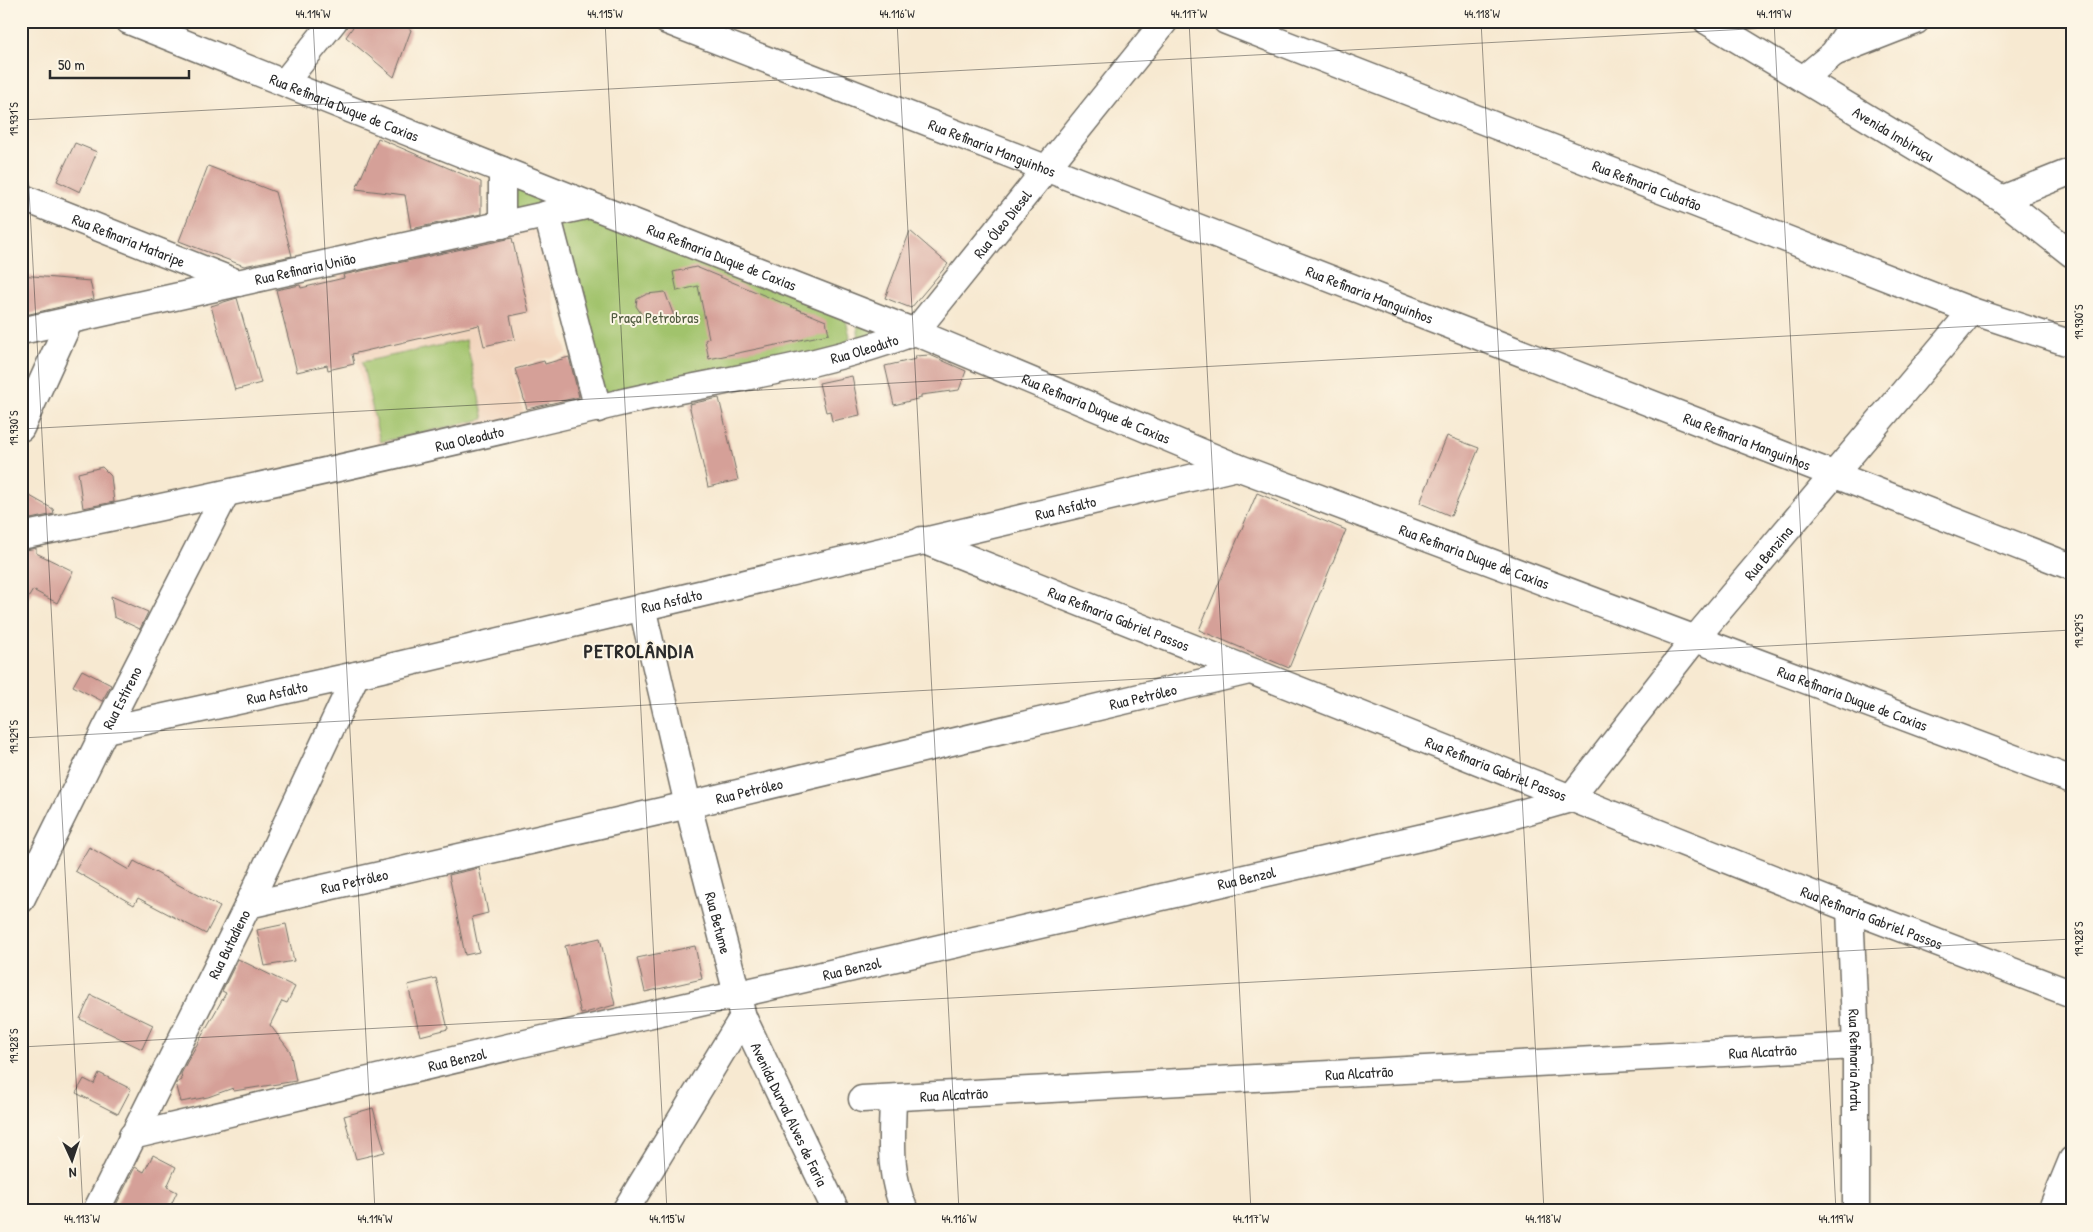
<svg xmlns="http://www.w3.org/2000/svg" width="2093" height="1232" viewBox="0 0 2093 1232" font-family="'Patrick Hand',sans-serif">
  <rect width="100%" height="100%" fill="#fcf5e5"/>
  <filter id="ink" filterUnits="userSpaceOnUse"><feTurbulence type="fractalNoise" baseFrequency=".02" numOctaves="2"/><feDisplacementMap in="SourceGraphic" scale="10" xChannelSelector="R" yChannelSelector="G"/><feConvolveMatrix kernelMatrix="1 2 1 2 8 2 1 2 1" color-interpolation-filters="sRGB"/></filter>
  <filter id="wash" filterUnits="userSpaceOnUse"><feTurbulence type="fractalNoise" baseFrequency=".0096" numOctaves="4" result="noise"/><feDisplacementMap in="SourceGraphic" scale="20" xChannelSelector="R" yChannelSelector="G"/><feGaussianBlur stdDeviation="1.12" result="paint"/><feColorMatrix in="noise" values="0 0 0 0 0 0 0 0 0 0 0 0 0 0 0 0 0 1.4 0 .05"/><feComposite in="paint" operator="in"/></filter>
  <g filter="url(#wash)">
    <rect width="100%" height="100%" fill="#f7e9d1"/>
    <!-- built -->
    <path fill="#f2d5be" d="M536,230L567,353L513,367L524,415L378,449L336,270Z"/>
    <!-- green -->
    <g fill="#a1c36c" stroke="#66774c">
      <path d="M513,181L554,204L512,213Z"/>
      <path d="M595,214L845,316L850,336L844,351L600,404L558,224Z"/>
      <path d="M857,318L895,329L859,342Z"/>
      <path d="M466,340L484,419L380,442L362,362Z"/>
    </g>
    <g id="blocks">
      <!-- building -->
      <g fill="#d5a098">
        <path d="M357,21H400L411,30L394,77L346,37Z"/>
        <path d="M378,138L481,182V214L411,229L405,195L356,189Z"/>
        <path d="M75,143L97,152L80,192L57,181Z"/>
        <path d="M208,166L275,192L292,256L244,266L179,241Z"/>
        <path d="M910,231L948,264L911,308L885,298Z"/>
        <path d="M512,238L529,312L510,316L515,339L484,346L479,325L352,354L354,364L328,370L327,365L297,372L276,290L300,285L301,288L344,278L343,275Z"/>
        <path d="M696,267L826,321L829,334L709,359L705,340L709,338L698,286L677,291L673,272Z"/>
        <path d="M21,275L90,281L94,299L21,316Z"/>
        <path d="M665,292L675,319L653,323L646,321L636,306L637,299L647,294Z"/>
        <path d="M237,298L261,383L235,390L211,306Z"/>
        <path d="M930,355L966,371L959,390L921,395V398L894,405L885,366L916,359L915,356Z"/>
        <path d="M569,357L579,397L527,409L515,369L544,361L545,364Z"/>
        <path d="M852,376L860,415L832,421L830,411L826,412L819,383Z"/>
        <path d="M719,398L738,480L708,487L689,404Z"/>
        <path d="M1447,436L1479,448L1451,516L1420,503Z"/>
        <path d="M102,467L111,476L114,502L83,508L78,473Z"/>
        <path d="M21,491L53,509L54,514L21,521Z"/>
        <path d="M1257,493L1346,530L1289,668L1199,630Z"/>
        <path d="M36,548V553L73,571L57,603L33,590L21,610V551Z"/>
        <path d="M111,596L148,612L140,629L114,617Z"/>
        <path d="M82,670L111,685L102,701L73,686Z"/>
        <path d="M89,847L129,870L134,861L220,907L206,934L138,898L134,905L75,871Z"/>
        <path d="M479,868L488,913L472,917L479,952L465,955L449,875Z"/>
        <path d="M286,924L294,961L265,966L257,930Z"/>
        <path d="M600,938L615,1005L581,1014L565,946Z"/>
        <path d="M695,946L702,979L645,992L637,958Z"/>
        <path d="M238,959L295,987L287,1003L282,1001L270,1025L290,1051L296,1081L234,1091L233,1088L208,1097L181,1102L176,1083L182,1080L181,1074L187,1062L226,993L222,991Z"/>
        <path d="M436,978L448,1029L420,1036L408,985Z"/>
        <path d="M91,995L153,1025L142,1049L80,1019Z"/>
        <path d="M99,1073L131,1089L118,1114L76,1093L84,1079L94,1084Z"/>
        <path d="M373,1108L385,1152L356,1159L344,1116Z"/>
        <path d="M153,1155L176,1167L167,1187L177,1192L168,1211H113L135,1167L144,1172Z"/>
      </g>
    </g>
  </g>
  <g filter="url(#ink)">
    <use href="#blocks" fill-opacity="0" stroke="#726e65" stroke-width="1"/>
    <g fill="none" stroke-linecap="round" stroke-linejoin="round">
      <defs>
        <g id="minor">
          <path id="s1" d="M129,21L590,205L915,332L1237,467L2072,780"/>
          <path id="s2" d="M667,21L2072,567"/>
          <path id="s3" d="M1226,21L1972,311L2072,344"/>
          <path id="s4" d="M1707,21L2002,199L2072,254"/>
          <path d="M1834,53L1855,21"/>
          <path d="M1803,79L1834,53L1916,21"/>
          <path d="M285,82L334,21"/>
          <path d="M502,170V225"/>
          <path id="s5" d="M21,197L238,283"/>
          <path d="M2002,199L2072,171"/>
          <path d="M547,214L598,409"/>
          <path id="s6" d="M21,331L590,205"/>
          <path id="s7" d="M915,332L1165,21"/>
          <path d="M21,428L70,320"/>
          <path id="s8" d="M21,536C222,496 421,450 619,403C718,380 820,368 915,332"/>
          <path id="s9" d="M922,540L1850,909L2072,994"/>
          <path id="s10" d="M642,607L688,805L743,1017L836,1211"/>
          <path id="s11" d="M105,730L356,675L1237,467"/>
          <path id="s12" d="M1570,799L1695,639L1972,311"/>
          <path id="s13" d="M21,900L105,730L225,495"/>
          <path id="s14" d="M248,905L688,805L1249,671"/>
          <path id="s15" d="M1850,909L1856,1046V1211"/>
          <path id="s16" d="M862,1099L1856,1046"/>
          <path d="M893,1099C892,1140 888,1172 905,1211"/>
          <path id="s17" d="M132,1136L517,1045L1493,821L1570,799"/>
          <path id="s18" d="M96,1211L248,905L356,675"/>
          <path d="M625,1211L743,1017"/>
          <path d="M2051,1211L2072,1160"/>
        </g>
      </defs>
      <!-- minor casing -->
      <use href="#minor" stroke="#726e65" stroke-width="29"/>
      <!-- minor -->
      <use href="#minor" stroke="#fff" stroke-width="26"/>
    </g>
  </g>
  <!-- ticks -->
  <path fill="none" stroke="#2b2b2b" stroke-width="1" stroke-opacity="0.45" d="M313,21L375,1211M605,21L667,1211M897,21L959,1211M1189,21L1251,1211M1481,21L1544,1211M1774,21L1836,1211M2066,21L2072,137M21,38L83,1211M21,120L1900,21M21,429L2072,321M21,738L2072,630M21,1047L2072,939"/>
  <g text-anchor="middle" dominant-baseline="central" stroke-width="4" stroke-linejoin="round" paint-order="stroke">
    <!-- street labels -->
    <g font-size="15" fill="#2b2b2b" stroke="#fcf5e5">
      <text stroke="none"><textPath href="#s1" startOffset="232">Rua Refinaria Duque de Caxias</textPath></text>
      <text stroke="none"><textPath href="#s4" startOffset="218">Avenida Imbiruçu</textPath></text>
      <text stroke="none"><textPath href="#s2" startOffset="349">Rua Refinaria Manguinhos</textPath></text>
      <text stroke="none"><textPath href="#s3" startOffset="452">Rua Refinaria Cubatão</textPath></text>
      <text stroke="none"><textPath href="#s7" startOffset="139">Rua Óleo Diesel</textPath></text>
      <text stroke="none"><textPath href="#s5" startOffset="116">Rua Refinaria Mataripe</textPath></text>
      <text stroke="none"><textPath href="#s1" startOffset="638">Rua Refinaria Duque de Caxias</textPath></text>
      <text stroke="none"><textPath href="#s6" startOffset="291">Rua Refinaria União</textPath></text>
      <text stroke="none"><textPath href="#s2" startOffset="754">Rua Refinaria Manguinhos</textPath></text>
      <text stroke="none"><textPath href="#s8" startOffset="864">Rua Oleoduto</textPath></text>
      <text stroke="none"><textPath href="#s1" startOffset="1042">Rua Refinaria Duque de Caxias</textPath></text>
      <text stroke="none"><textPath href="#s8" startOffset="459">Rua Oleoduto</textPath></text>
      <text stroke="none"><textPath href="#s2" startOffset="1159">Rua Refinaria Manguinhos</textPath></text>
      <text stroke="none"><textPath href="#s11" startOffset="986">Rua Asfalto</textPath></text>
      <text stroke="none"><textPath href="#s12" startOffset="316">Rua Benzina</textPath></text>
      <text stroke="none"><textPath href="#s1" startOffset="1448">Rua Refinaria Duque de Caxias</textPath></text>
      <text stroke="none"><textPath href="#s11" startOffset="581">Rua Asfalto</textPath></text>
      <text stroke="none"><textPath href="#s9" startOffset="212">Rua Refinaria Gabriel Passos</textPath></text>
      <text stroke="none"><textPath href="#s11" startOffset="176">Rua Asfalto</textPath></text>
      <text stroke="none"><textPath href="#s14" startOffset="919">Rua Petróleo</textPath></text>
      <text stroke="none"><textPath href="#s13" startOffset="226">Rua Estireno</textPath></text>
      <text stroke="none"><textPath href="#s1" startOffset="1852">Rua Refinaria Duque de Caxias</textPath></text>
      <text stroke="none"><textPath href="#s9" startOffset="618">Rua Refinaria Gabriel Passos</textPath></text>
      <text stroke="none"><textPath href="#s14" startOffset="514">Rua Petróleo</textPath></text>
      <text stroke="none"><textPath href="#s17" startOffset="1144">Rua Benzol</textPath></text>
      <text stroke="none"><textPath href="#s14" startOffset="109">Rua Petróleo</textPath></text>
      <text stroke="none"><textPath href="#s9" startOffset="1022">Rua Refinaria Gabriel Passos</textPath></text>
      <text stroke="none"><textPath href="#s10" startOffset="325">Rua Betume</textPath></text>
      <text stroke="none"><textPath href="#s18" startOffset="298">Rua Butadieno</textPath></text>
      <text stroke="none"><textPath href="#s17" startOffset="739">Rua Benzol</textPath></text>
      <text stroke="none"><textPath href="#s16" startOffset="902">Rua Alcatrão</textPath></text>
      <text stroke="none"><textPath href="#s17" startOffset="334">Rua Benzol</textPath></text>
      <text stroke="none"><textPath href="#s15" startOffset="151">Rua Refinaria Aratu</textPath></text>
      <text stroke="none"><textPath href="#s16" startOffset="498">Rua Alcatrão</textPath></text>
      <text stroke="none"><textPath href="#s16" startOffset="92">Rua Alcatrão</textPath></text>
      <text stroke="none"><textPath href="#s10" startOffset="530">Avenida Durval Alves de Faria</textPath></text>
    </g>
    <!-- park labels -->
    <g font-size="15" fill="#4e593e" stroke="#fcf5e5">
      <text x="655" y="317">Praça Petrobras</text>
    </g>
    <!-- district labels -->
    <g font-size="20" font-weight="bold" letter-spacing="1" fill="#2b2b2b" stroke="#fcf5e5">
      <text x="639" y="650">PETROLÂNDIA</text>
    </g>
  </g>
  <!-- margin -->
  <rect width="2093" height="1232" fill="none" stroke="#fcf5e5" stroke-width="55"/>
  <!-- north arrow -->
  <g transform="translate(72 1160) rotate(177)" stroke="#fcf5e5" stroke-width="4" paint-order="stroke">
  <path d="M0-4L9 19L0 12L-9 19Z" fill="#2b2b2b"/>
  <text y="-8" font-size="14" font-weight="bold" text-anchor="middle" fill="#2b2b2b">N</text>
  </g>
  <!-- scale -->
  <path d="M50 70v8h139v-8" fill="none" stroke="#2b2b2b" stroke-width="2.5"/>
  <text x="58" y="70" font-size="15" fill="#2b2b2b" stroke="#fcf5e5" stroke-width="4" paint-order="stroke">50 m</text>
  <rect x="28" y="28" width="2038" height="1176" fill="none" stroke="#2b2b2b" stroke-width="2"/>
  <g font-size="12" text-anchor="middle" fill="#2b2b2b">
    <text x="313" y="18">44.114°W</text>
    <text x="605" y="18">44.115°W</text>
    <text x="897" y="18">44.116°W</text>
    <text x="1189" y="18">44.117°W</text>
    <text x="1482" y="18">44.118°W</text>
    <text x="1774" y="18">44.119°W</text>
    <text transform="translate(14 119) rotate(-90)" y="4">19.931°S</text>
    <text transform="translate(2079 322) rotate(-90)" y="4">19.930°S</text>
    <text transform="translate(14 428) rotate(-90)" y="4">19.930°S</text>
    <text transform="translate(2079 631) rotate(-90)" y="4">19.929°S</text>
    <text transform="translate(14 737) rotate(-90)" y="4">19.929°S</text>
    <text transform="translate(2079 939) rotate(-90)" y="4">19.928°S</text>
    <text transform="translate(14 1046) rotate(-90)" y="4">19.928°S</text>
    <text x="82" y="1223">44.113°W</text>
    <text x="375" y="1223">44.114°W</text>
    <text x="667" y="1223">44.115°W</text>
    <text x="959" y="1223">44.116°W</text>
    <text x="1251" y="1223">44.117°W</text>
    <text x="1543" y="1223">44.118°W</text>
    <text x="1836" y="1223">44.119°W</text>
  </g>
</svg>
